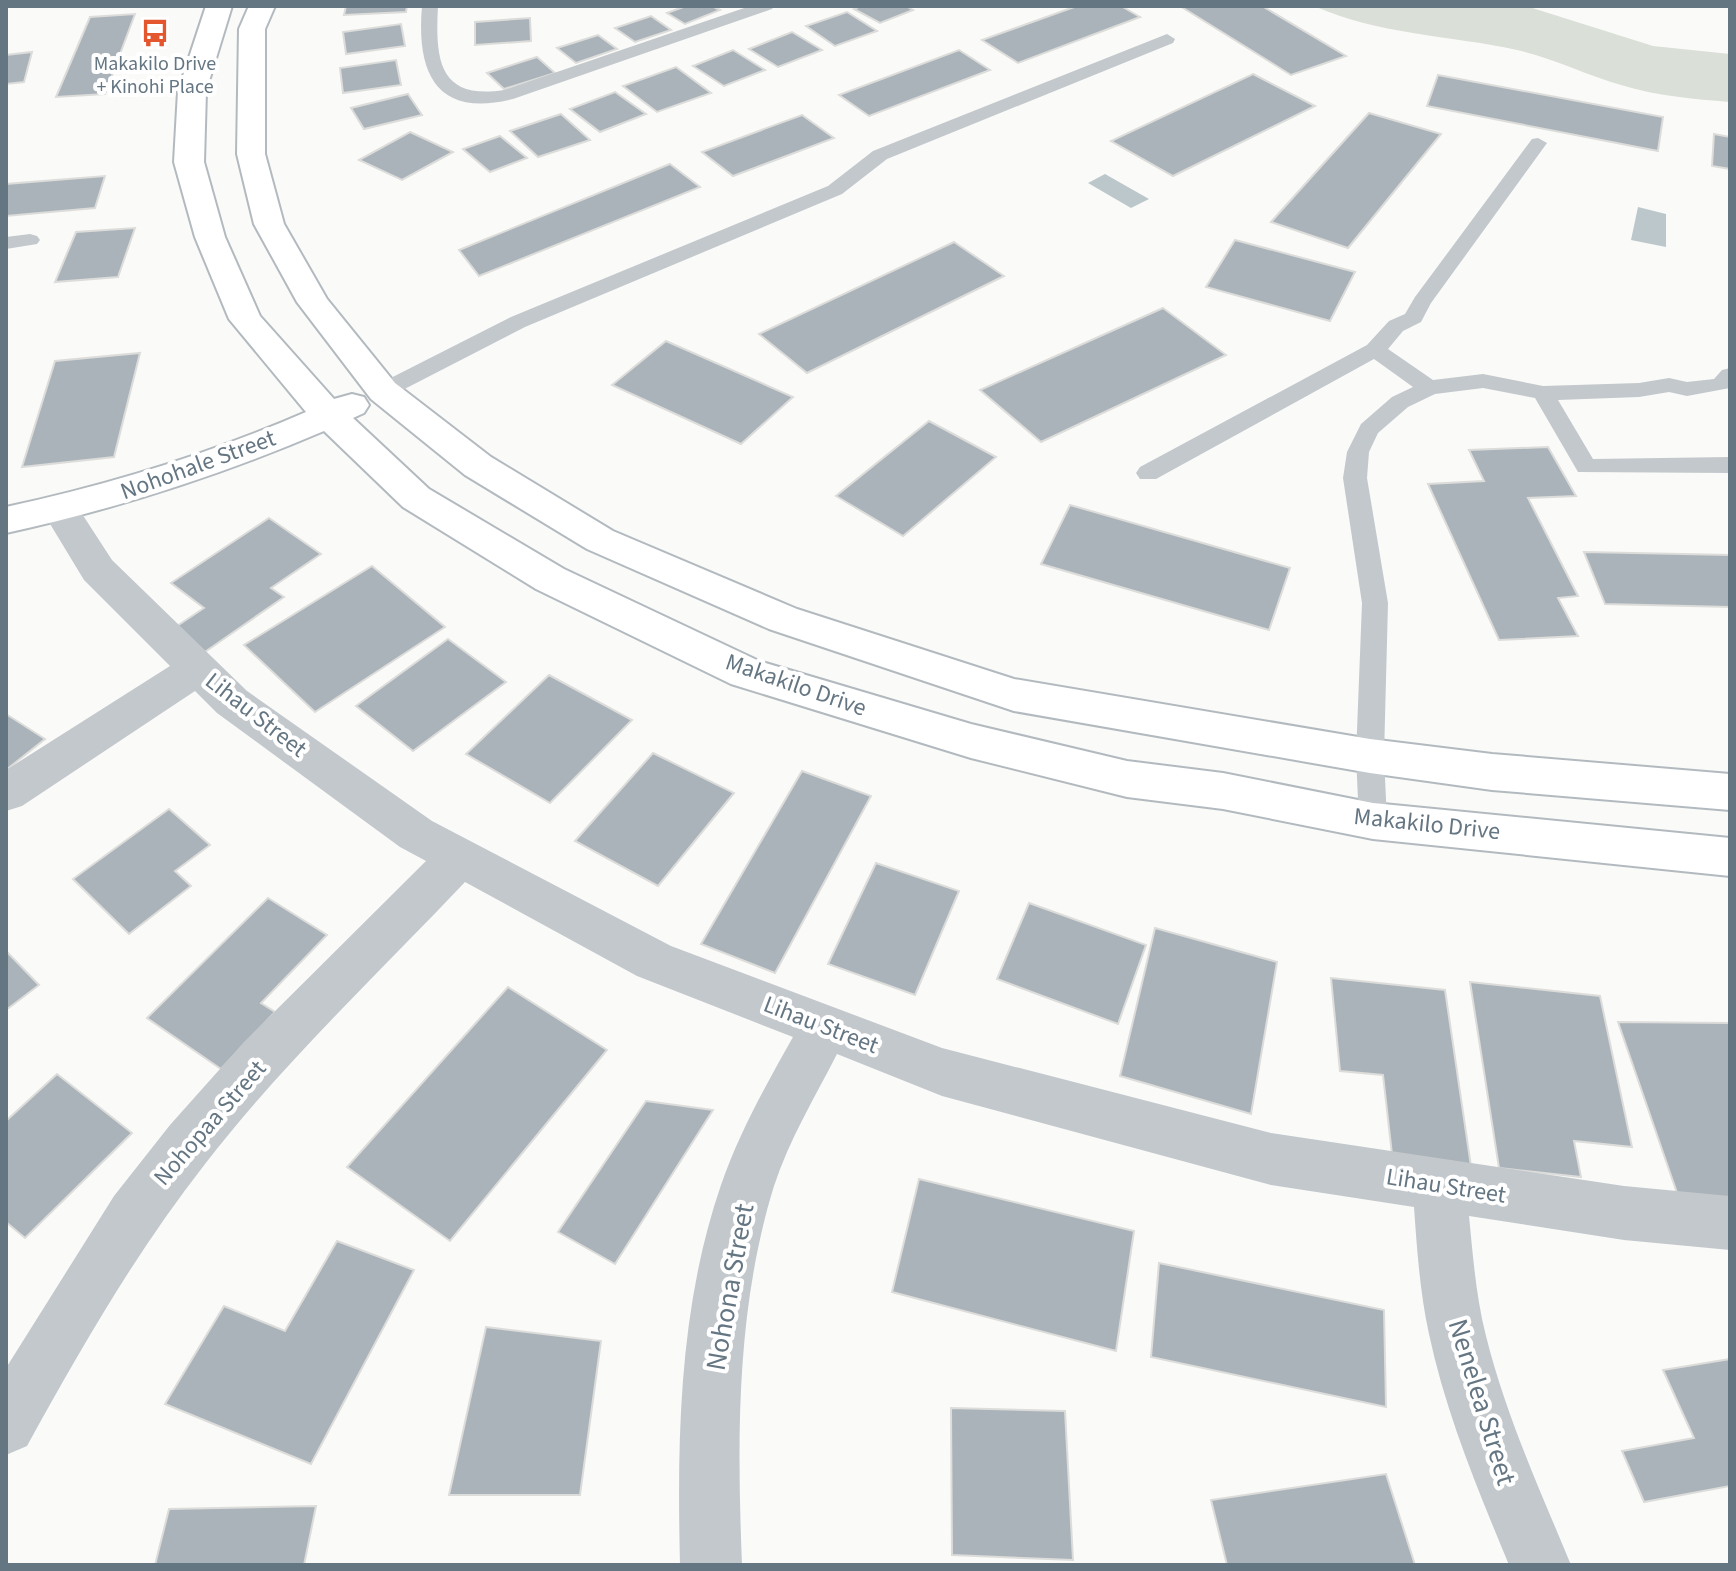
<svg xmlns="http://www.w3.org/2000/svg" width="1736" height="1571" viewBox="0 0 1736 1571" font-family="'Source Sans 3',sans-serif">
  <rect width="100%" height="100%" fill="#fafaf8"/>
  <!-- green -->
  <path fill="#dadfd7" d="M1314,6H1526L1653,46L1730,54V102C1694,99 1657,96 1621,85C1586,75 1553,58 1517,50C1449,35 1379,35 1314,6Z"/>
  <!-- water -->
  <g fill="#bbc7cb">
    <path d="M1105,174L1149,199L1131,208L1088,183Z"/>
    <path d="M1638,207L1666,214V247L1631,240Z"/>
  </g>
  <!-- building -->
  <g fill="#aab3b9" stroke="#dcdcda" stroke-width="2">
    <path d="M346,6H407L406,12L344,15Z"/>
    <path d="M686,6H712L720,10L685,24L667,13Z"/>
    <path d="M861,6H906L913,10L880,23L854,9Z"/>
    <path d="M1077,6H1121L1140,17L1018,63L982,40Z"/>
    <path d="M1180,6H1262L1346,56L1291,75Z"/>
    <path d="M847,12L877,31L835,46L806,26Z"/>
    <path d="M135,14L105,94L56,97L90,17Z"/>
    <path d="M651,16L671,30L635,42L615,28Z"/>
    <path d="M530,18L531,41L475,45V22Z"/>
    <path d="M401,24L405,46L346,54L343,32Z"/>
    <path d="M792,32L822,50L778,67L749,49Z"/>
    <path d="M598,35L617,49L576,63L557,48Z"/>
    <path d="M733,50L765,70L724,86L693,66Z"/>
    <path d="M959,50L990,70L869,116L839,95Z"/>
    <path d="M32,52L24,82L6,84V55Z"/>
    <path d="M537,57L555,73L504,89L487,73Z"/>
    <path d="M396,60L401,85L343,93L340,68Z"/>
    <path d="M676,67L711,93L657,112L623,86Z"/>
    <path d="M1253,74L1315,106L1173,176L1111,141Z"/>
    <path d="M1438,75L1663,117L1658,151L1427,106Z"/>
    <path d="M615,92L646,114L600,132L570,109Z"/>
    <path d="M408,94L422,115L364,129L351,108Z"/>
    <path d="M1369,113L1441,134L1348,248L1271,222Z"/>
    <path d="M561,114L590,140L538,157L510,131Z"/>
    <path d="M802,115L834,138L733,176L702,152Z"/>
    <path d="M410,132L453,152L402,180L359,160Z"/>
    <path d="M1714,134L1730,137V169L1712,166Z"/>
    <path d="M500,136L527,158L490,172L463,149Z"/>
    <path d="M670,164L700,187L479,276L459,250Z"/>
    <path d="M105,176L95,208L6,216V184Z"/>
    <path d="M135,228L118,277L55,282L76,232Z"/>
    <path d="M1235,240L1355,272L1330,321L1206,287Z"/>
    <path d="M954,242L1004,276L807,373L759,334Z"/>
    <path d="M1163,308L1226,355L1041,442L980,390Z"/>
    <path d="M666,341L793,397L741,444L612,385Z"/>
    <path d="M140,353L114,457L22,467L55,361Z"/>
    <path d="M929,421L996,457L903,536L836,496Z"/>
    <path d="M1548,447L1576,496L1528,498L1578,596L1558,598L1578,636L1499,640L1428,484L1484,481L1469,450Z"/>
    <path d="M1070,505L1290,568L1269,630L1041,564Z"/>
    <path d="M269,518L321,554L271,588L284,597L199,656L168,632L204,608L171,583Z"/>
    <path d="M1584,552L1730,555V607L1605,604Z"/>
    <path d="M372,566L445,627L315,712L244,645Z"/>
    <path d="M448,639L506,682L413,751L356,706Z"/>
    <path d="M549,675L632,720L550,803L466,754Z"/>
    <path d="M6,714L45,739L6,770Z"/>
    <path d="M653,753L734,793L658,886L575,841Z"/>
    <path d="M802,771L871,796L775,973L701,944Z"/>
    <path d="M169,809L210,845L175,871L191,886L129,934L73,879Z"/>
    <path d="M876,863L959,891L915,995L828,964Z"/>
    <path d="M268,898L327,935L261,1003L275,1012L221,1069L147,1018Z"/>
    <path d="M1029,903L1146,945L1118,1024L997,979Z"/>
    <path d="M1155,928L1277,962L1251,1114L1120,1076Z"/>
    <path d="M6,951L39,985L6,1010Z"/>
    <path d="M1331,978L1445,990L1472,1173L1393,1163L1383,1075L1340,1071Z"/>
    <path d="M1470,982L1600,996L1632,1147L1574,1141L1581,1177L1499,1168Z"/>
    <path d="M508,987L607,1050L450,1241L347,1167Z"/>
    <path d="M1618,1022L1730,1023V1213H1684Z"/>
    <path d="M57,1074L132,1133L25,1238L6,1222V1121Z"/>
    <path d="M646,1101L713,1110L615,1264L558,1232Z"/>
    <path d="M919,1179L1134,1231L1116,1351L892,1292Z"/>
    <path d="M337,1241L414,1270L311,1464L165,1404L224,1306L285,1331Z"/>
    <path d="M1159,1263L1384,1310L1386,1407L1151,1357Z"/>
    <path d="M486,1327L601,1341L580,1495H449Z"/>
    <path d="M1730,1359V1486L1644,1502L1622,1451L1694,1438L1663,1370Z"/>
    <path d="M951,1408L1065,1411L1073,1560L952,1555Z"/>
    <path d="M1386,1474L1415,1565H1227L1211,1500Z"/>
    <path d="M316,1506L304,1565H155L169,1509Z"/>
  </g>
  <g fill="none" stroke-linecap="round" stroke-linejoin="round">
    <defs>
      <g id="secondary">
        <path d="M206,6H232L206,91L204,162L225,237L260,316L334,399L352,394L364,397L369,405L364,413L353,418L429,489L564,569L759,661L971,724L1127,761L1223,773L1373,803L1730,838V876L1373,839L1223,809L1127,797L971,758L731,684L536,589L403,507L324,431C221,475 116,509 6,533V507C109,485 209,454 306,412L229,319L195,237L174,162L178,91Z"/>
        <path d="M249,6H275L265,29V154L284,224L327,299L395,383L491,457L613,531L797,609L1014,679L1370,739L1492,754L1730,774V810L1492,790L1370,773L1014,711L769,629L587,549L465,475L371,399L297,302L254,224L237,154L239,29Z"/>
      </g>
    </defs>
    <!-- secondary casing -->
    <use href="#secondary" stroke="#b3babf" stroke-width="4"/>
    <!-- lane -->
    <g fill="#c3c8cc" fill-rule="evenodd">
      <path d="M422,6H438C435,60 439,100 504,90L750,6H774L772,9L513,99C437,118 416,74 422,6Z"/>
      <path d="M1167,34L1175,39L1173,43L887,159L842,194L525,327L391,396H375L372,391L375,386L511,317L828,186L873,151Z"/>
      <path d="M1538,138L1547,143L1431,303L1421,322L1403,331L1388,349L1433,380L1483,374L1543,386L1639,383L1669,378L1687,382L1714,379L1722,370L1730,368V388L1687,396L1669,392L1639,397L1558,400L1593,459L1730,457V473L1578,472L1535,398L1483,388L1435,394L1408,407L1378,433L1369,452L1367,478L1388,603L1384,756L1387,821L1383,829L1373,833L1363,829L1359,821L1356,756L1362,603L1343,478L1347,452L1361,424L1392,397L1413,387L1374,359L1156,479H1140L1136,473L1140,467L1367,345L1389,321L1405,314L1415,297L1532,139Z"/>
      <path d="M30,234L37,236L40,240L37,244L6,249V237Z"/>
    </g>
    <!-- street -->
    <path fill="#c3c8cc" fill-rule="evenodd" d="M60,496L73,500L112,560L247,691L432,821L671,946L942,1048L1271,1133L1624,1186L1730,1196V1250L1624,1240L1469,1216C1473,1256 1476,1297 1486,1336C1506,1416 1540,1490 1571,1565H1509C1478,1490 1446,1414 1429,1334C1420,1293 1417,1250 1414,1207L1271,1185L942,1096L837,1054C815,1097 789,1140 774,1186C736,1309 737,1438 742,1565H680C677,1437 679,1307 721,1185C739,1133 766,1085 793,1037L637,976L465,882C377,975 283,1063 205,1164C136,1252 81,1348 27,1446L6,1455V1368L114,1196L170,1125L244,1042L426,861L400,847L217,713L195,691L22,806L6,811V770L170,666L84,580L41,509L47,500Z"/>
    <!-- secondary -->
    <use href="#secondary" fill="#fff" fill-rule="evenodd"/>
  </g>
  <!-- icons -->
  <defs>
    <symbol id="bus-bare" viewBox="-9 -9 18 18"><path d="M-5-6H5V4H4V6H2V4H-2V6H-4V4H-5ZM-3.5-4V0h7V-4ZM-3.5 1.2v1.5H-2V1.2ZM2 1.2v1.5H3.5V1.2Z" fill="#e4572e" stroke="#fff" stroke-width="2.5" paint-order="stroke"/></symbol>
  </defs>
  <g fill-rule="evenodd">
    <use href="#bus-bare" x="135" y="13" width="40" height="40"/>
  </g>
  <g text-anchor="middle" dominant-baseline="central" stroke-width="8" stroke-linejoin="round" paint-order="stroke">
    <!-- far-poi labels -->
    <g font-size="20" fill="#657683" stroke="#fff">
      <text x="155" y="64">Makakilo Drive<tspan x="155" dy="23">+ Kinohi Place</tspan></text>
    </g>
    <!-- street labels -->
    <g font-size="24" fill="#657683" stroke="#fff">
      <text transform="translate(198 465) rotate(-20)">Nohohale Street</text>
      <text transform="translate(796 685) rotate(19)">Makakilo Drive</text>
      <text transform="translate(256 715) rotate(38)">Lihau Street</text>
      <text transform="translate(1427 824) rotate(6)">Makakilo Drive</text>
      <text transform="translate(821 1025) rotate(21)">Lihau Street</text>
      <text transform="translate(210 1123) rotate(-49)">Nohopaa Street</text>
      <text transform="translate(1446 1186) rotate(9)">Lihau Street</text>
    </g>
    <!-- near-street labels -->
    <g font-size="28" fill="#657683" stroke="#fff">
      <text transform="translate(730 1287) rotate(-80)">Nohona Street</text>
      <text transform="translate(1482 1402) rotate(73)">Nenelea Street</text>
    </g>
  </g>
  <!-- border -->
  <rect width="1736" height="1571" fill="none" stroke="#657683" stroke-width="16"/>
</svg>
